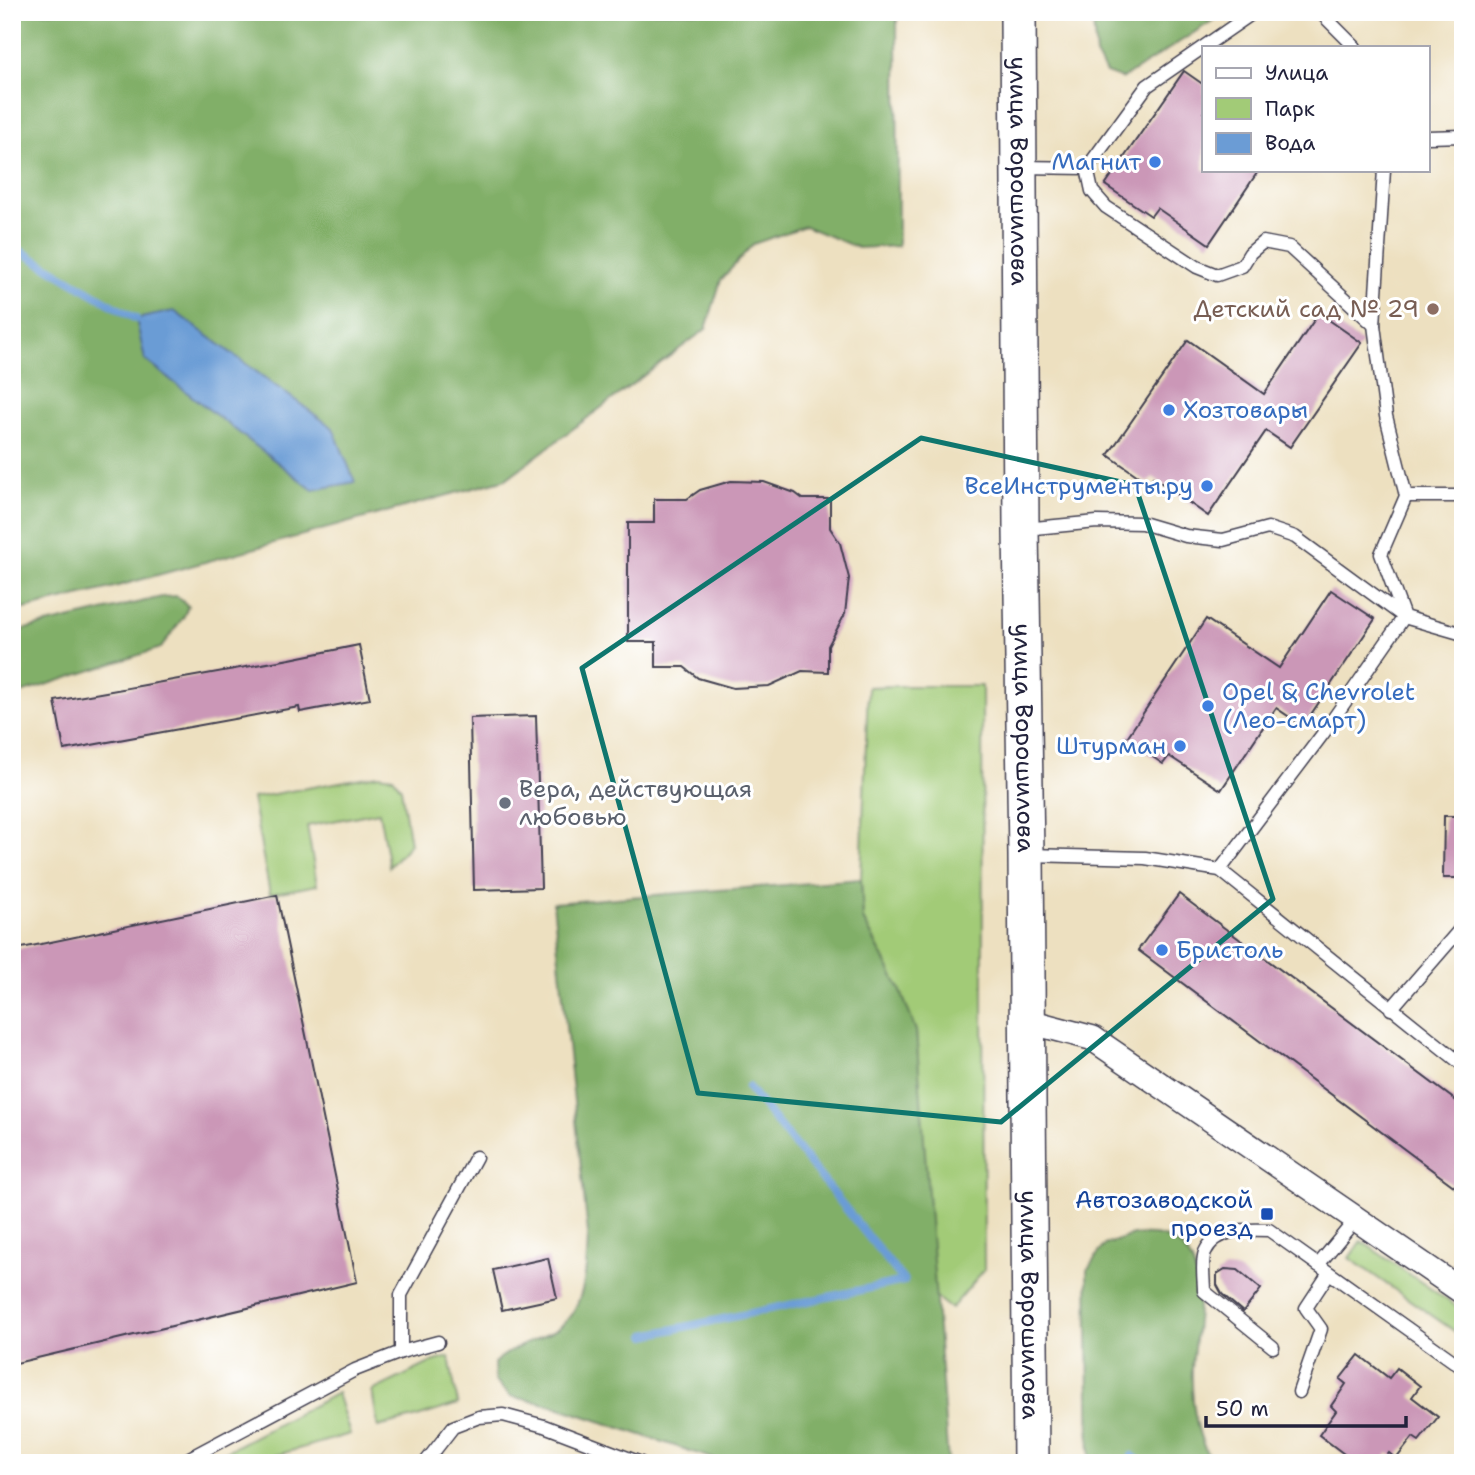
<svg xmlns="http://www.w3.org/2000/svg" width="1475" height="1475" viewBox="0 0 1475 1475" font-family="'Shantell Sans',sans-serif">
  <rect width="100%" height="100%" fill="#fff"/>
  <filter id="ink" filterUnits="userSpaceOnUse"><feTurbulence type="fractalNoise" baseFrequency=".0143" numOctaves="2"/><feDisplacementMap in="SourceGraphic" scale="14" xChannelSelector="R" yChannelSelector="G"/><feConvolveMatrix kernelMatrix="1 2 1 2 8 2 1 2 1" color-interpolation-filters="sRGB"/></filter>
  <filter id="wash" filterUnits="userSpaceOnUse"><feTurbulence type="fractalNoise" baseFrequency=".00686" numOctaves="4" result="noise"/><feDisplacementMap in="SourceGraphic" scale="28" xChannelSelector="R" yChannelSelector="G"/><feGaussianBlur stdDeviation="1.57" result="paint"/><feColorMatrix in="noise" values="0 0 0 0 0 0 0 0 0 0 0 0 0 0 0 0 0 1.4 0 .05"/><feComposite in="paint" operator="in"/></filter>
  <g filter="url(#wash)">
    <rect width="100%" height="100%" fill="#ede0c0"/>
    <!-- green -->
    <g fill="#a2cb77" stroke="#627659" stroke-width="2">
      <path d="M897,686H982L984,1270L951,1309L934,1296L916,1031L898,987L863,919L861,879L868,687Z"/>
      <path d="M378,775L393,777L401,788L410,844L389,867L379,812L307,826L317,885L270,894L252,798Z"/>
      <path d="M1361,1241L1463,1311V1337L1349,1258Z"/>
      <path d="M449,1357L458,1404L414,1418L378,1427L372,1391L432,1362Z"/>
      <path d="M337,1393L350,1434L249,1463H204Z"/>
    </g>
    <!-- forest -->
    <g fill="#81af68" stroke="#526852" stroke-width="2">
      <path d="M12,12H897L898,246L858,248L805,226L753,244L721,280L706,329L506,479L107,589L12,612Z"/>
      <path d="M1092,12H1226L1122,79L1106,73L1096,55Z"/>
      <path d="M177,596L188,606L184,616L161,648L12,696V632L162,597Z"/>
      <path d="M861,879L863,919L900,989L916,1031L948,1463H726L551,1405L510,1396L495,1381L494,1363C511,1348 531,1342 552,1332C586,1313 587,1268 588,1234L553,903Z"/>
      <path d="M1133,1235C1142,1235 1152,1234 1160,1236C1217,1250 1194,1328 1192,1369C1191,1401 1196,1435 1212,1463H1090L1087,1270L1104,1245Z"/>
    </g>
    <!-- water -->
    <path fill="#6b9cd5" stroke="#465f88" stroke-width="2" d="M174,311L333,428L355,482L313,490L145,360L136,319Z"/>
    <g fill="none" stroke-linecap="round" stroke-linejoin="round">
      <!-- stream -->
      <g stroke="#6b9cd5" stroke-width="8">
        <path d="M12,246L136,319"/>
        <path d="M646,1335L904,1281L748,1087"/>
        <path d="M1132,1456L1142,1463"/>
      </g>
    </g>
    <g id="blocks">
      <!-- building -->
      <g fill="#cb97b7">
        <path d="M1184,71L1204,85V170H1259L1209,244L1157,208L1151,216L1105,185Z"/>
        <path d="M1319,313L1362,343L1290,447L1266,431L1208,516L1153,477L1148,483L1108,455L1188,340L1264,394Z"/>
        <path d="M731,481L764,482L795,493L803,499H830V528L840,543L849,578L845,614L828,646V672L802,671L769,686L733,688L698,678L684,667H656V642H628V523H654V499H687L700,490Z"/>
        <path d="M1331,590L1375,619L1303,726L1276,708L1221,790L1169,756L1163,764L1126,739L1206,619L1279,668Z"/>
        <path d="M359,645L370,699L300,712L299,707L64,750L55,701L290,659Z"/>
        <path d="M536,716L541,888L474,890L470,718Z"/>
        <path d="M1444,816H1463V878H1443Z"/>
        <path d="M1179,894L1463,1106V1193L1138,950Z"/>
        <path d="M277,895L357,1282L12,1364V950Z"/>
        <path d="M548,1258L557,1298L502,1310L493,1270Z"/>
        <path d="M1225,1269L1238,1270L1261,1289L1243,1312L1222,1294L1217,1285V1274Z"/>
        <path d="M1359,1355L1389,1378L1397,1368L1420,1386L1412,1397L1438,1417L1419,1441L1413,1437L1396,1459L1389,1453L1381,1463H1356L1319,1435L1336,1411L1331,1406L1346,1384L1340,1379Z"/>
      </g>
    </g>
  </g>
  <g filter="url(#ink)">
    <use href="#blocks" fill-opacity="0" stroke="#403e4f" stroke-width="2"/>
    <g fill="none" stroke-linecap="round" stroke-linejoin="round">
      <defs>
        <g id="service">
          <path d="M1254,12L1147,86L1087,168L1092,191L1106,207L1197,267L1217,275L1242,266L1250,253L1263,242L1289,247L1374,325L1386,416L1406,496L1381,554L1404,617L1463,634"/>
          <path d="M1320,12L1355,47"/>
          <path d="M1428,137L1463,136"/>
          <path d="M1020,167L1087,168"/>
          <path d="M1374,325L1384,170"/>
          <path d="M1406,496H1463"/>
          <path d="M1024,529L1097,522L1142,523L1186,536L1223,540L1268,528L1295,537L1404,617L1322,735L1220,870"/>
          <path d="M1029,855L1145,858L1220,870L1463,1065"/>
          <path d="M1391,1009L1463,926"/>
          <path d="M1318,1265L1356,1219"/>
          <path d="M1273,1347L1204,1291C1204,1280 1201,1262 1205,1252C1216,1228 1246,1229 1269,1230L1463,1368"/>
          <path d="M401,1352L438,1342"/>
          <path d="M1299,1392L1321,1329L1306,1308L1329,1273"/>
          <path d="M180,1463L355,1370L401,1352V1295L476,1157"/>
          <path d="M425,1463L453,1427L479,1417L503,1415L544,1426L641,1463"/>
        </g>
        <path id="minor" d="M1027,1021L1092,1038L1463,1292"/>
        <g id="secondary">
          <path id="s1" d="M1018,12L1021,529L1026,855L1031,1463"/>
        </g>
      </defs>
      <!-- service casing -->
      <use href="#service" stroke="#403e4f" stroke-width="15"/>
      <!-- minor casing -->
      <use href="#minor" stroke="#403e4f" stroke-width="27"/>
      <!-- secondary casing -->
      <use href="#secondary" stroke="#403e4f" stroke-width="38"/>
      <!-- service -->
      <use href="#service" stroke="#fff" stroke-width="12"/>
      <!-- minor -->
      <use href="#minor" stroke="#fff" stroke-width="24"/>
      <!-- secondary -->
      <use href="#secondary" stroke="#fff" stroke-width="35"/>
    </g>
  </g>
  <!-- marked area -->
  <path fill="none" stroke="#0f766e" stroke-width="5" stroke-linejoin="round" d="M921,438L1135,485L1273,899L1001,1122L698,1093L582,668Z"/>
  <!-- markers -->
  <g fill="#3f7fe0" stroke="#fff" stroke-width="2.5">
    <circle cx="1155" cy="162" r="7"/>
    <circle cx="1169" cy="410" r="7"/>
    <circle cx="1207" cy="486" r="7"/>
    <circle cx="1208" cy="706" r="7"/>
    <circle cx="1180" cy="746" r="7"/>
    <circle cx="1162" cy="950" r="7"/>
  </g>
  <circle fill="#8d6e63" stroke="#fff" stroke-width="2.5" cx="1433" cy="309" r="7"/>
  <circle fill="#6b7280" stroke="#fff" stroke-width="2.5" cx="505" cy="803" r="7"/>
  <rect fill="#1a4fb4" stroke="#fff" stroke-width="2.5" x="1260" y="1207" width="14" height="14" rx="3.5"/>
  <g text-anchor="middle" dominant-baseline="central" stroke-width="6" stroke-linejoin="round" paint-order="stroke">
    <!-- shop labels -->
    <g font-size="24" fill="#366cbe" stroke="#fff" text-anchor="end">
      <text x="1141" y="162">Магнит</text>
      <text x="1183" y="410" text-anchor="start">Хозтовары</text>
      <text x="1193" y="486">ВсеИнструменты.ру</text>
      <text x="1222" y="692" text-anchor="start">Opel &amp; Chevrolet<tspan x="1222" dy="28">(Лео-смарт)</tspan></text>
      <text x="1166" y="746">Штурман</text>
      <text x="1176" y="950" text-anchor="start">Бристоль</text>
    </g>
    <!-- street labels -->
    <g font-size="24" fill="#22223b" stroke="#fff">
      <text stroke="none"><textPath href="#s1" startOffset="159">улица Ворошилова</textPath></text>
      <text stroke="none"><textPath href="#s1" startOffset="726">улица Ворошилова</textPath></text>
      <text stroke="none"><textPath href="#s1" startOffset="1293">улица Ворошилова</textPath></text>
    </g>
    <!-- education labels -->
    <g font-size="24" fill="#785e54" stroke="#fff" text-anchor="end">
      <text x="1419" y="309">Детский сад № 29</text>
    </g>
    <!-- worship labels -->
    <g font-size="24" fill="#5b616d" stroke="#fff" text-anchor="start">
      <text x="519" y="789">Вера, действующая<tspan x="519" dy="28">любовью</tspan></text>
    </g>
    <!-- transit labels -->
    <g font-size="24" fill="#164399" stroke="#fff" text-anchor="end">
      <text x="1253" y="1200">Автозаводской<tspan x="1253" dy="28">проезд</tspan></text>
    </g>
  </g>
  <!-- margin -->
  <rect width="1475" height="1475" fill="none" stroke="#fff" stroke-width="42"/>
  <!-- legend -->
  <rect x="1202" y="46" width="228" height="126" fill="#ffffff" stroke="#a7a7b1" stroke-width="2"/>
  <rect x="1216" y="68" width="35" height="10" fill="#ffffff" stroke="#a7a7b1" stroke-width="2"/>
  <text x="1265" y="80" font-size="21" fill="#22223b">Улица</text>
  <rect x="1216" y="98" width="35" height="21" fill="#a2cb77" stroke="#a7a7b1" stroke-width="2"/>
  <text x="1265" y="116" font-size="21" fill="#22223b">Парк</text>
  <rect x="1216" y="133" width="35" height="21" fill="#6b9cd5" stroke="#a7a7b1" stroke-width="2"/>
  <text x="1265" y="150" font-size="21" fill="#22223b">Вода</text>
  <!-- scale -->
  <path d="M1206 1416v10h200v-10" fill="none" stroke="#22223b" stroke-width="3.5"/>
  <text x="1216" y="1416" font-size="21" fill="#22223b" stroke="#ffffff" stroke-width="5" paint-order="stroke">50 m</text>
</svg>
